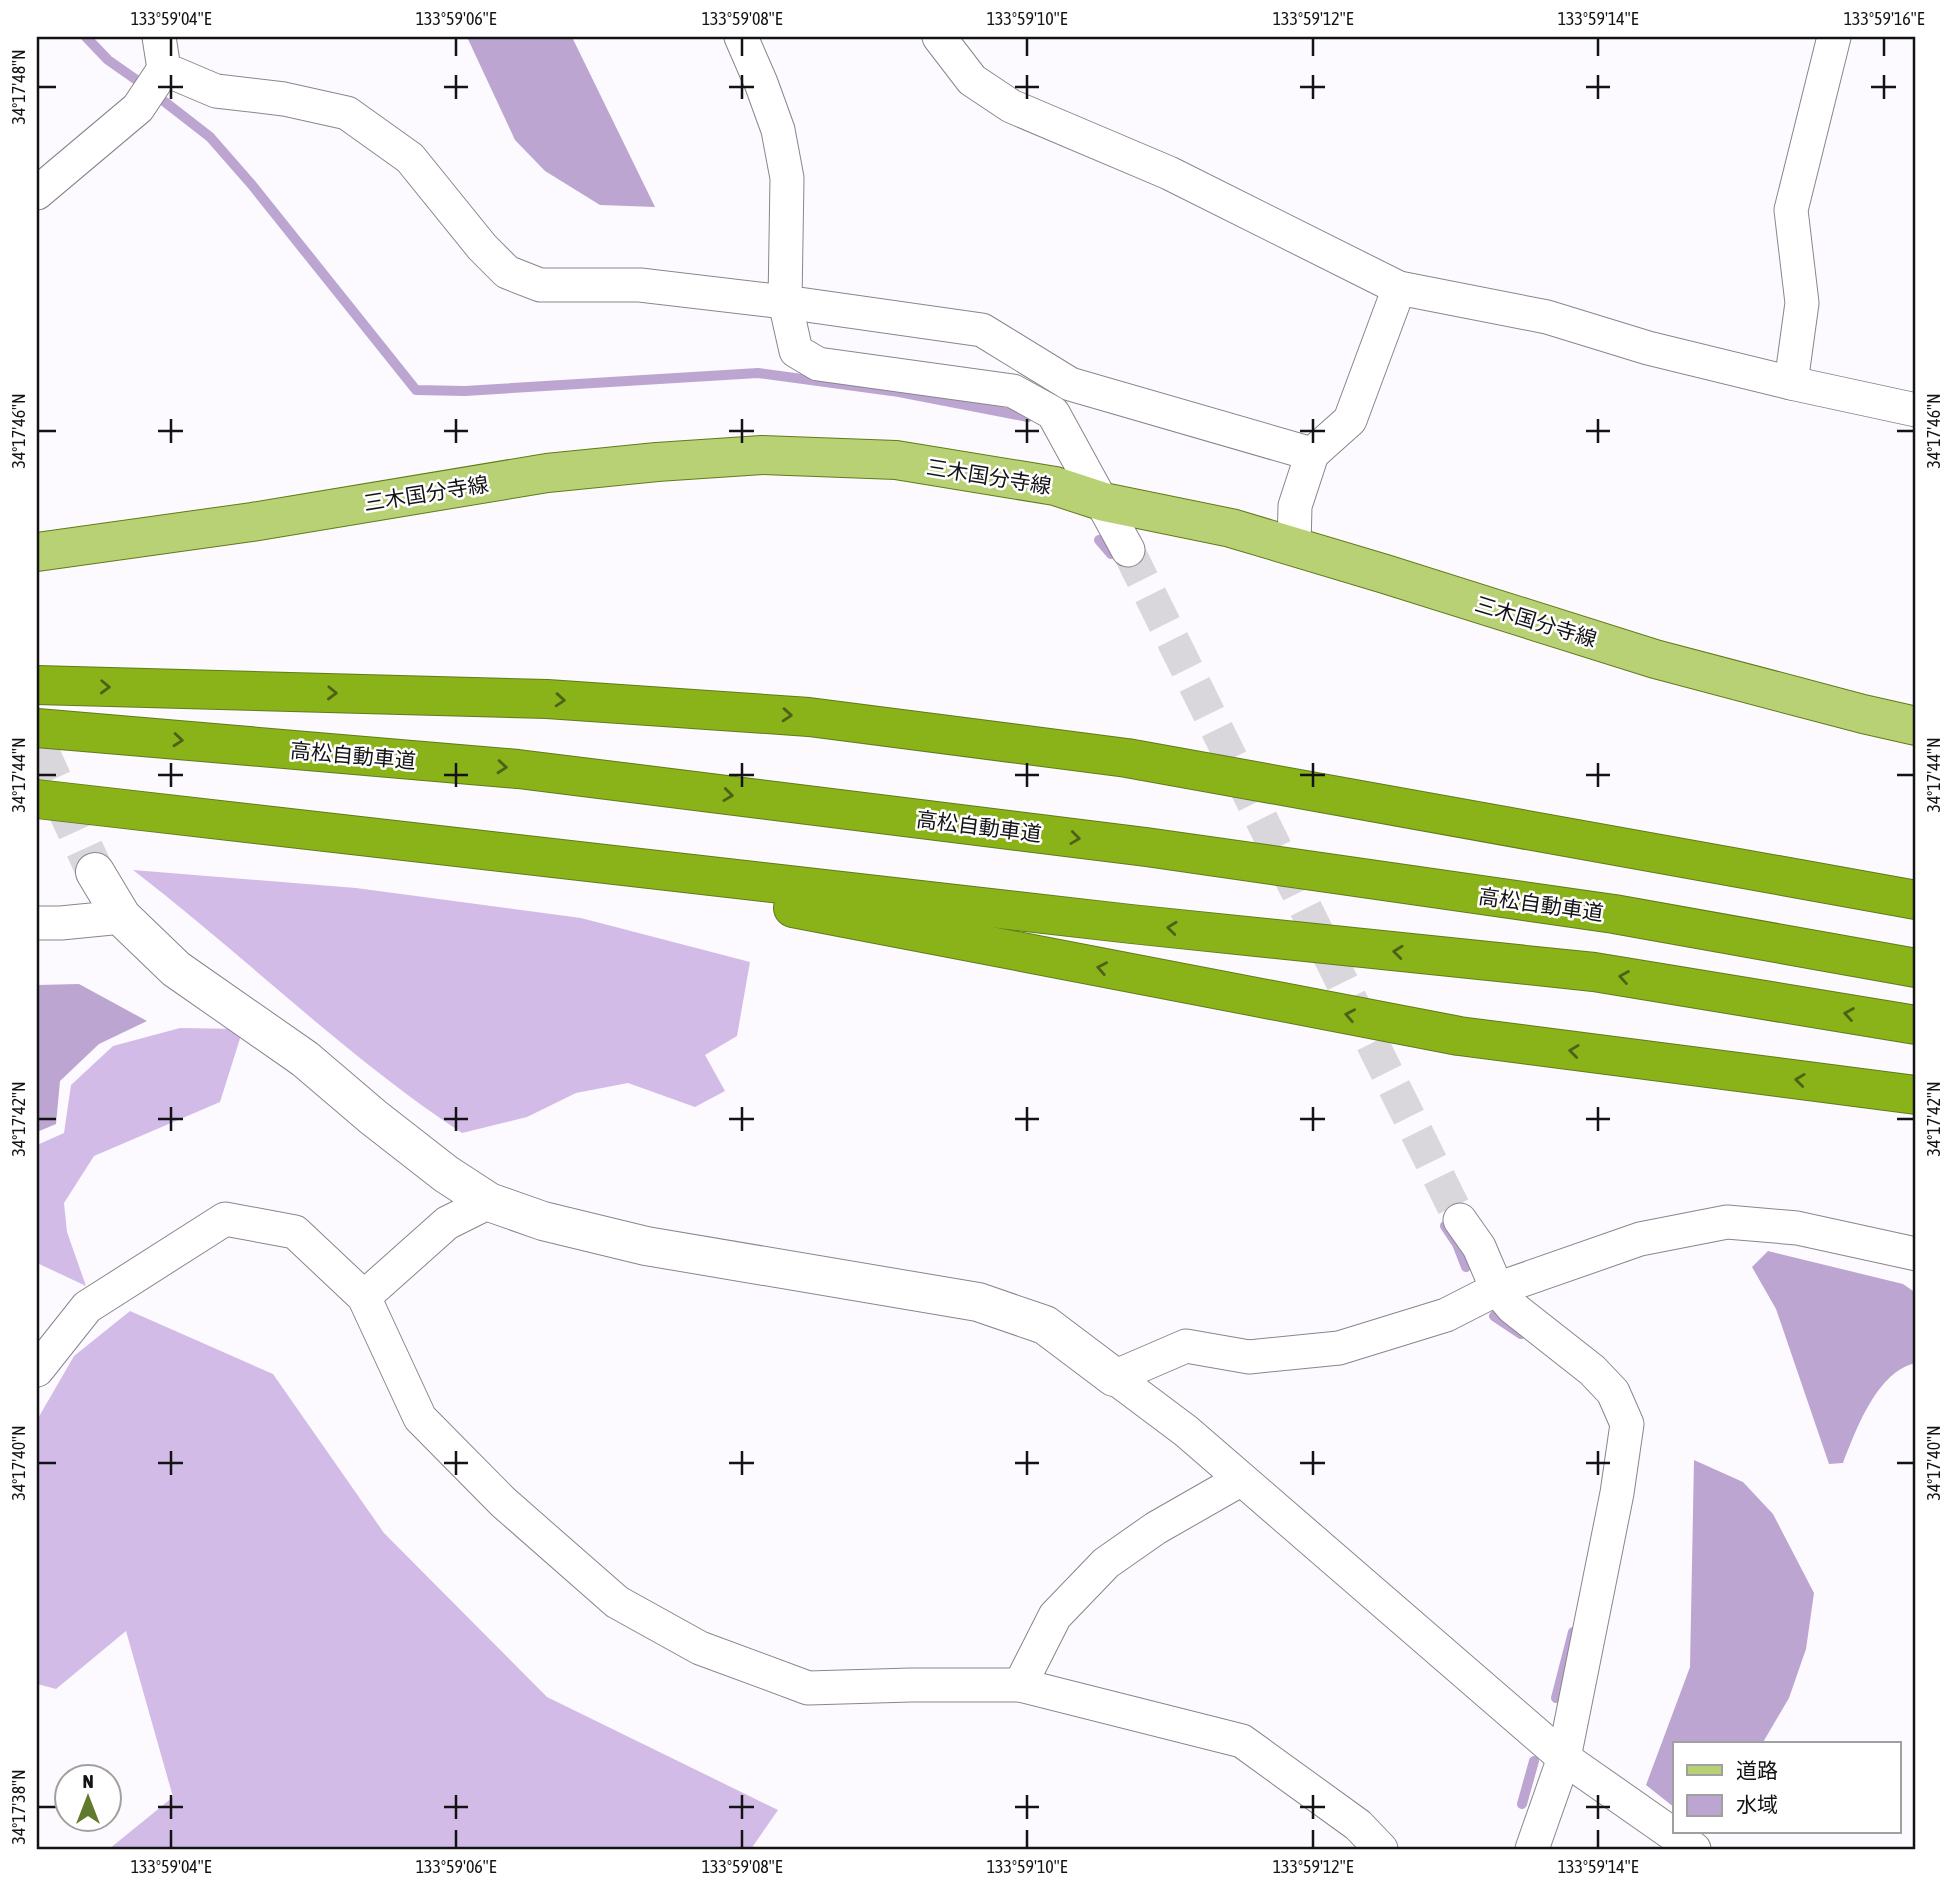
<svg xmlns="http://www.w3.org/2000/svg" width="1953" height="1886" viewBox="0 0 1953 1886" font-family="'Asap Condensed','Noto Sans JP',sans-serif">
  <rect width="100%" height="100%" fill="#fcfafe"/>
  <!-- forest -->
  <g fill="#d2bce7">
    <path d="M133,870L356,888L581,918L750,962L737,1036L705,1055L725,1091L695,1107L628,1083L576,1093L527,1117L462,1133C345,1056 244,955 133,870Z"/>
    <path d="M180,1028L243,1029L220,1102L94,1156L64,1203L67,1232L86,1286L37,1263V1145L64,1133L71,1085L113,1046Z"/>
    <path d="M130,1311L273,1374L384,1533L547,1697L778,1810L751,1849H109L173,1797L126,1631L56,1689L37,1684V1420L74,1356Z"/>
  </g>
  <!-- water -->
  <g fill="#bca6d1">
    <path d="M467,37H572L655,207L600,205L545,171L515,140Z"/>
    <path d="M79,984L147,1021L99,1044L60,1081L56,1124L37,1132V985Z"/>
    <path d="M1768,1251L1903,1284L1916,1293V1363C1877,1371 1856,1430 1843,1463L1829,1464L1776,1309L1752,1267Z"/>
    <path d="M1694,1460L1743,1482L1773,1514L1814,1593L1806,1649L1789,1698L1762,1744H1675V1808L1646,1785L1690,1667Z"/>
  </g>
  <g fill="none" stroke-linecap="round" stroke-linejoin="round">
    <!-- stream -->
    <g stroke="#bca6d1" stroke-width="10">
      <path d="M86,37L108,60L138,81"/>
      <path d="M165,102L210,137L252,185L416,390L465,391L758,373L899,392L1028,417"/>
      <path d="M1099,540L1111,554"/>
      <path d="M1445,1226L1457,1244L1466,1267"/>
      <path d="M1494,1316L1521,1334"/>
      <path d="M1556,1698L1573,1632"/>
      <path d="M1522,1804L1534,1761"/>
    </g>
    <!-- minor-tunnel -->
    <path stroke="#d9d7db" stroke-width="33" stroke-dasharray="33 17" stroke-linecap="butt" d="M1128,550L1460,1220"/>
    <!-- tertiary-tunnel -->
    <path stroke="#d9d7db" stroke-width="38" stroke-dasharray="38 19" stroke-linecap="butt" d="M37,745L95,872"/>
    <defs>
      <g id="minor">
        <path d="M159,37L164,69L216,91L284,99L347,113L410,158L482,247L507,272L540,285H640L785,302L982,330L1070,384L1312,454L1350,420L1399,288"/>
        <path d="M741,37L761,83L778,130L787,178L785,302L796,351L818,364L1013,391L1053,413L1128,550"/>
        <path d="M939,37L972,80L1011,106L1169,173L1399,288L1547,317L1648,348L1791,383L1916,410"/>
        <path d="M37,193L138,108L164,69"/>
        <path d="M1791,383L1802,303L1791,210L1834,37"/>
        <path d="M1294,547L1295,506L1312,454"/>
        <path d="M37,923H61L122,917"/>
        <path d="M1460,1220L1479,1247L1497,1289L1512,1307L1592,1370L1613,1392L1627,1424L1617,1493L1564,1758L1532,1849"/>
        <path d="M364,1297L447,1223L489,1202"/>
        <path d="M37,1370L87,1307L225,1219L295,1232L364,1297L420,1418L503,1502L617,1602L700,1648L808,1688L911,1685H1020L1242,1741L1358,1825L1381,1849"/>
        <path d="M1114,1377L1186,1346L1249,1357L1339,1348L1446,1315L1497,1289L1640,1239L1727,1222L1797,1228L1916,1254"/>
        <path d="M1114,1377L1186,1431L1564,1758L1694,1849"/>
        <path d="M1020,1685L1055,1616L1106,1563L1156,1528L1240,1480"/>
      </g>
      <path id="tertiary" d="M95,872L122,917L176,969L305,1059L373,1117L446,1174L489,1202L543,1221L646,1246L978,1302L1045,1325L1114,1377"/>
      <path id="primary" d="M37,552L252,522L547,473L657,462L762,455L896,460L1055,486L1104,502L1231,528L1385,574L1655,659L1863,714L1916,726"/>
      <g id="motorway">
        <path d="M37,685L547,699L809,717L1127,758L1916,900"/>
        <path d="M37,728L518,769L1146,847L1614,914L1916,968"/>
        <path d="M37,799L1131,924L1594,972L1916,1025"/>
        <path d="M793,908L1459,1036L1916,1095"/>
      </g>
    </defs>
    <!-- minor casing -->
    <use href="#minor" stroke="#89858e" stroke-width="35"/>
    <!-- tertiary casing -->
    <use href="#tertiary" stroke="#89858e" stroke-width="40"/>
    <!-- primary casing -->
    <use href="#primary" stroke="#607b18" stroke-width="40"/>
    <!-- motorway casing -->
    <use href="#motorway" stroke="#607b18" stroke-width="40"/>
    <!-- minor -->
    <use href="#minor" stroke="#fff" stroke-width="33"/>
    <!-- tertiary -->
    <use href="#tertiary" stroke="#fff" stroke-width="38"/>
    <!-- primary -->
    <use href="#primary" stroke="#b9d175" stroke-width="38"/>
    <!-- motorway -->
    <use href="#motorway" stroke="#8ab319" stroke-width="38"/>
  </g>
  <!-- one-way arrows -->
  <defs><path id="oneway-chevron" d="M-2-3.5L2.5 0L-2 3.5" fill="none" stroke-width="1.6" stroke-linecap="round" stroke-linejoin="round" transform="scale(1.75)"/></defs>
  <g stroke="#4e6217">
    <use href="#oneway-chevron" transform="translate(105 687) rotate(2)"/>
    <use href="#oneway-chevron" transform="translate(332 693) rotate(2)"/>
    <use href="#oneway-chevron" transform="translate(560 700) rotate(4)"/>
    <use href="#oneway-chevron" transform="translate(787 715) rotate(4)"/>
    <use href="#oneway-chevron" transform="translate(178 740) rotate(5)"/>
    <use href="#oneway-chevron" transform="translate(502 767) rotate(5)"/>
    <use href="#oneway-chevron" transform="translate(728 795) rotate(7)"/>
    <use href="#oneway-chevron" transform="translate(1075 838) rotate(7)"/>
    <use href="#oneway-chevron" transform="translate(1172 928) rotate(-174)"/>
    <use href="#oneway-chevron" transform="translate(1398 952) rotate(-174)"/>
    <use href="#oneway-chevron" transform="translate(1102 968) rotate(-169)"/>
    <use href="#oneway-chevron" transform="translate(1624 977) rotate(-171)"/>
    <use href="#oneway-chevron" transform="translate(1849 1014) rotate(-171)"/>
    <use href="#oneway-chevron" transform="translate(1350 1015) rotate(-169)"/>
    <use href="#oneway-chevron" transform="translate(1574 1051) rotate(-173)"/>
    <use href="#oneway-chevron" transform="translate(1800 1080) rotate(-173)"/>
  </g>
  <!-- ticks -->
  <path fill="none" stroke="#131215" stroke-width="2.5" d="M171,38V56M456,38V56M742,38V56M1027,38V56M1313,38V56M1598,38V56M1884,38V56M171,75V99M456,75V99M742,75V99M1027,75V99M1313,75V99M1598,75V99M1884,75V99M38,87H56M158,87H183M444,87H468M729,87H754M1015,87H1039M1300,87H1325M1586,87H1610M1871,87H1896M171,419V443M456,419V443M742,419V443M1027,419V443M1313,419V443M1598,419V443M38,431H56M158,431H183M444,431H468M729,431H754M1015,431H1039M1300,431H1325M1586,431H1610M1897,431H1914M171,763V787M456,763V787M742,763V787M1027,763V787M1313,763V787M1598,763V787M38,775H56M158,775H183M444,775H468M729,775H754M1015,775H1039M1300,775H1325M1586,775H1610M1897,775H1914M171,1107V1131M456,1107V1131M742,1107V1131M1027,1107V1131M1313,1107V1131M1598,1107V1131M38,1119H56M158,1119H183M444,1119H468M729,1119H754M1015,1119H1039M1300,1119H1325M1586,1119H1610M1897,1119H1914M171,1451V1475M456,1451V1475M742,1451V1475M1027,1451V1475M1313,1451V1475M1598,1451V1475M38,1463H56M158,1463H183M444,1463H468M729,1463H754M1015,1463H1039M1300,1463H1325M1586,1463H1610M1897,1463H1914M171,1795V1819M456,1795V1819M742,1795V1819M1027,1795V1819M1313,1795V1819M1598,1795V1819M38,1807H56M158,1807H183M444,1807H468M729,1807H754M1015,1807H1039M1300,1807H1325M1586,1807H1610M171,1830V1848M456,1830V1848M742,1830V1848M1027,1830V1848M1313,1830V1848M1598,1830V1848"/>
  <g text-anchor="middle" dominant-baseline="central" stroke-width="5" stroke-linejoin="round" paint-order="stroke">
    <!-- street labels -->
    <g font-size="21" fill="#131215" stroke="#fff">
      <text transform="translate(989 476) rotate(9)">三木国分寺線</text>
      <text transform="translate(426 493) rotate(-9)">三木国分寺線</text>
      <text transform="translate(1536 621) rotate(17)">三木国分寺線</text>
      <text transform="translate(353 755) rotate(5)">高松自動車道</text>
      <text transform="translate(979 826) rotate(7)">高松自動車道</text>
      <text transform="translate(1541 904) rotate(8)">高松自動車道</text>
    </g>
  </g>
  <!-- border -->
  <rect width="1953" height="1886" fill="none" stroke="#ffffff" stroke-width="77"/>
  <!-- legend -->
  <rect x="1673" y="1742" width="228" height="91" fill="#ffffff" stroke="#a1a0a1" stroke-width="2"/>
  <rect x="1687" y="1765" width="35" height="10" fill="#b9d175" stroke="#a1a0a1" stroke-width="2"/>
  <text x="1736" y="1778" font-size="21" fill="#131215">道路</text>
  <rect x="1687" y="1795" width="35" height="21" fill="#bca6d1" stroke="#a1a0a1" stroke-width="2"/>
  <text x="1736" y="1812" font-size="21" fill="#131215">水域</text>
  <!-- north arrow -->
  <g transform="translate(88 1798)"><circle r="33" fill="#ffffff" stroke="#a1a0a1" stroke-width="2"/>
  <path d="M0-5L12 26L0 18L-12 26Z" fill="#627a2d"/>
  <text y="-10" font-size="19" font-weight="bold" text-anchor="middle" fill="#131215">N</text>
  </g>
  <rect x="38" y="38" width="1876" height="1810" fill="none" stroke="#131215" stroke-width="2.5"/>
  <g font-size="18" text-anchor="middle" fill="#131215">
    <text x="171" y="25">133°59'04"E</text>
    <text x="456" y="25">133°59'06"E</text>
    <text x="742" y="25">133°59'08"E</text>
    <text x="1027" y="25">133°59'10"E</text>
    <text x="1313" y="25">133°59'12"E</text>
    <text x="1598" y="25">133°59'14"E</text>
    <text x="1884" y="25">133°59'16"E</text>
    <text transform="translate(19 87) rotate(-90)" y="6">34°17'48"N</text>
    <text transform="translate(19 431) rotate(-90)" y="6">34°17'46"N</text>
    <text transform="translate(1934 431) rotate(-90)" y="6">34°17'46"N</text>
    <text transform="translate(19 775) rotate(-90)" y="6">34°17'44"N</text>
    <text transform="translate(1934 775) rotate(-90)" y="6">34°17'44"N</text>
    <text transform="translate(19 1119) rotate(-90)" y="6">34°17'42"N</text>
    <text transform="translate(1934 1119) rotate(-90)" y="6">34°17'42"N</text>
    <text transform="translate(19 1463) rotate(-90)" y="6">34°17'40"N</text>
    <text transform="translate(1934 1463) rotate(-90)" y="6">34°17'40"N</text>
    <text transform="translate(19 1807) rotate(-90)" y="6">34°17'38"N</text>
    <text x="171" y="1873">133°59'04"E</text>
    <text x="456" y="1873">133°59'06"E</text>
    <text x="742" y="1873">133°59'08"E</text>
    <text x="1027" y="1873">133°59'10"E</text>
    <text x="1313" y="1873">133°59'12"E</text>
    <text x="1598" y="1873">133°59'14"E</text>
  </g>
</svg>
